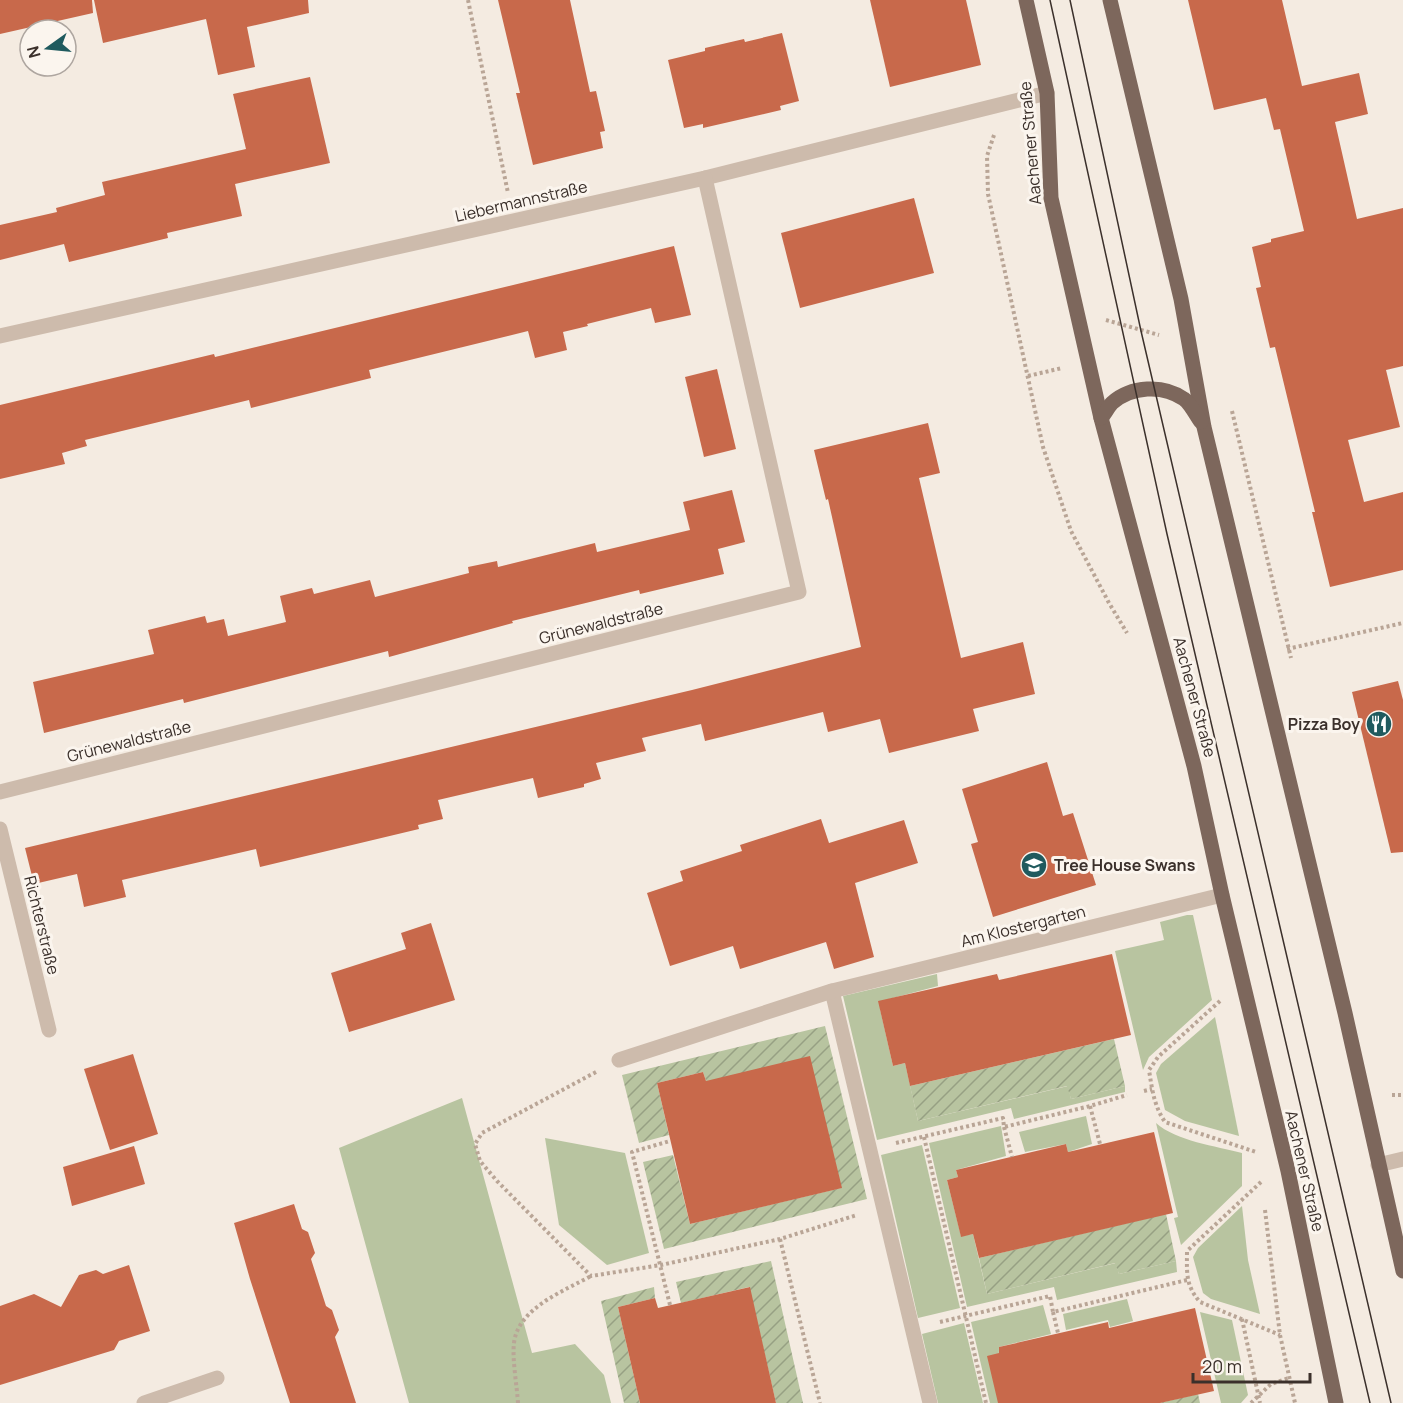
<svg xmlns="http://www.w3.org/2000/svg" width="1403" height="1403" viewBox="0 0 1403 1403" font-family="Manrope,sans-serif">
  <defs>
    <pattern id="garden-furrows" width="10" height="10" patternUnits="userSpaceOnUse" patternTransform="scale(1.5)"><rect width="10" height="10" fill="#b8c4a0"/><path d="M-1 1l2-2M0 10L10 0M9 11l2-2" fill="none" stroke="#97a083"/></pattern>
  </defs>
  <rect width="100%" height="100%" fill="#f4ebe1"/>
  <!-- green -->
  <g fill="#b8c4a0">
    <path d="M1187,915H1193L1212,1000L1149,1057L1143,1070L1115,951L1164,940L1160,922Z"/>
    <path d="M937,974L938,986L889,999L890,1006L880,1009L893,1066L905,1063L918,1121L1068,1086L1071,1099L1125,1086V1092L1014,1119L1011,1108L877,1140L843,996Z"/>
    <path d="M1215,1017L1239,1136L1185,1121L1165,1110L1156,1073L1161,1064Z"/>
    <path d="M462,1098L532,1353L575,1344L604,1375L611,1403H409L339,1148Z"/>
    <path d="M1086,1116L1092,1144L1068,1152L1066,1144L1025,1152L1019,1132Z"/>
    <path d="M1156,1123C1176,1141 1216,1146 1242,1153V1186L1181,1245L1174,1218L1178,1217Z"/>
    <path d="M1001,1126L1006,1156L956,1170L958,1177L947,1180L961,1236L973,1234L987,1294L1116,1263L1119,1274L1176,1261L1177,1272L1057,1300L1054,1287L967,1307L929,1143Z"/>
    <path d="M545,1138L625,1153L649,1253L607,1265L559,1225Z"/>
    <path d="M922,1145L960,1308L918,1318L881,1155Z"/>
    <path d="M1242,1206L1248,1260L1260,1314L1211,1299L1203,1293L1193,1257L1198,1248Z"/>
    <path d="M1127,1299L1133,1321L1110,1327L1108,1320L1066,1330L1063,1314Z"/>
    <path d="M1043,1305L1051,1334L999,1347L998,1403H990L971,1322Z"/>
    <path d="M1200,1312L1232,1320L1248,1395L1241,1403H1221Z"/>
    <path d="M964,1323L983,1403H938L922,1334Z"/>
  </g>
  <!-- garden -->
  <g fill="url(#garden-furrows)">
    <path d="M825,1026L867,1199L664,1249L643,1162L673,1155L690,1224L841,1188L706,1081L703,1072L657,1083L669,1135L639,1143L622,1075Z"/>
    <path d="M1114,1039L1125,1086L1071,1099L1067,1086L918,1121L910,1086Z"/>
    <path d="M1166,1214L1176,1261L1119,1274L1115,1263L987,1294L979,1258Z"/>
    <path d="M771,1261L803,1403H776L749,1287L681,1303L676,1282Z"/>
    <path d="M654,1287L655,1298L618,1307L640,1403H624L601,1301Z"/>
    <path d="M1198,1394L1200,1403H1159Z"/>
  </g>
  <!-- building -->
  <g fill="#c8694b">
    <path d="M0,0H92L93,13L0,34Z"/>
    <path d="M94,0H308L309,13L247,27L255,67L218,75L206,19L103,43Z"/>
    <path d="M498,0H570L590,92L596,91L605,131L600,132L603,148L533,165L516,93H520Z"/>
    <path d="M870,0H966L981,65L890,87Z"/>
    <path d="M1188,0H1282L1302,86L1359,73L1368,114L1335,122L1357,219L1403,208V366L1386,370L1400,427L1348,440L1364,502L1403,492V570L1330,587L1312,512H1315L1275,347L1270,348L1256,288L1261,287L1252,247L1271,242V239L1304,231L1280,129L1274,130L1266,98L1214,110Z"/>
    <path d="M782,33L799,101L780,106L781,110L703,128V124L684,128L668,60L705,51V48L744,39L745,42Z"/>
    <path d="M310,77L330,163L235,184L242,216L167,233L168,238L69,262L64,244L0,260V225L57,212L56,208L105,195L102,182L246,149L233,94Z"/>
    <path d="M914,198L934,273L800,308L781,233Z"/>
    <path d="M674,246L691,315L655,323L651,308L587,324L588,326L563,332L567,350L535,358L528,331L369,370L371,378L251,408L249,400L85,440L87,446L62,453L65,464L0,479V405L214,354L215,357Z"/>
    <path d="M717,369L736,449L704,457L685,377Z"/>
    <path d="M928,423L940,473L919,478L961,658L1023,642L1035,694L973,709L979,731L889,753L880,719L828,732L823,712L705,741L701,724L642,738L646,751L596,763L601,779L584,784V787L538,798L533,778L438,800L443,819L418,825L419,829L260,867L256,849L122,880L126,897L84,907L77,874L34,884L25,848L692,690L861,647L828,499L826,500L814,450Z"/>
    <path d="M732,490L745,542L718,549L724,574L640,594L639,590L512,621L513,623L389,657L388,651L184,703L183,699L44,733L33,682L154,654L148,630L205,616L207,623L224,619L228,636L286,622L280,596L312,588L314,594L370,580L375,597L469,573L468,567L497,561L498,567L595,543L597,552L690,530L683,502Z"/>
    <path d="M1398,681L1403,700V852L1391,853L1352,692Z"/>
    <path d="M1047,762L1063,816L1073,813L1096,885L993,917L971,844L978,842L962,789Z"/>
    <path d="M821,819L829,843L904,820L918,863L855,883L874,957L834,969L826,942L740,969L733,946L670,966L647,893L683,881L680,871L742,851L740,845Z"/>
    <path d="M431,923L455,1000L349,1032L331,973L406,949L401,933Z"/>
    <path d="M1112,954L1131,1035L910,1086L905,1063L893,1066L878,1001L997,974L999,980Z"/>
    <path d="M133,1054L158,1134L110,1150L84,1069Z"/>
    <path d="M810,1056L842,1188L690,1224L657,1083L703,1072L706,1081Z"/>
    <path d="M1154,1132L1173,1213L979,1258L973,1234L961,1237L947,1180L958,1177L956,1170L1066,1144L1068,1152Z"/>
    <path d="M134,1146L145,1184L72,1206L63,1167Z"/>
    <path d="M294,1204L302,1229L308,1232L315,1253L311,1259L326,1306L332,1310L339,1330L335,1337L356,1403H290L250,1279L234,1223Z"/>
    <path d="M129,1265L150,1331L119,1341L114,1350L0,1385V1306L34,1294L61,1307L79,1275L96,1270L103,1274Z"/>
    <path d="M750,1287L776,1403H640L618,1307L655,1298L658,1308Z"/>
    <path d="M1195,1308L1214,1391L1160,1403H998L987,1356L999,1353V1347L1108,1322L1109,1328Z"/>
  </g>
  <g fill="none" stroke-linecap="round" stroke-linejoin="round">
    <!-- path -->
    <g stroke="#b9a596" stroke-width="4" stroke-dasharray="3 3" stroke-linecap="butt">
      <path d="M468,0L508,193"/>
      <path d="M994,135L987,156L988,194L1043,447L1071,531L1109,603L1127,633"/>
      <path d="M1106,320L1159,335"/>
      <path d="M1028,376L1062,368"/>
      <path d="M1232,411L1291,658"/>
      <path d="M1287,649L1403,623"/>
      <path d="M1220,1001L1158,1057L1149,1070C1152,1089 1154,1106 1165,1122L1256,1152"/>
      <path d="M596,1072L482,1133L475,1144L480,1161L497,1181L591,1276L661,1265L780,1239L857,1215"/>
      <path d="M1144,1091L1152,1089"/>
      <path d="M1392,1095H1403"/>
      <path d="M1090,1106L1100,1144"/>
      <path d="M1004,1127L1012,1157"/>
      <path d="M924,1137L986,1403"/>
      <path d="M896,1143L1003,1118L1004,1127L1090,1106L1127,1095"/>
      <path d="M1261,1182L1187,1251C1187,1272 1185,1285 1200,1302L1280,1335"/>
      <path d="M1265,1210L1280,1335L1295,1403"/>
      <path d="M780,1239L820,1403"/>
      <path d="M670,1305L632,1152L670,1141"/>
      <path d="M1053,1312L1058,1333"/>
      <path d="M1242,1319L1260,1403"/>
      <path d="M940,1322L1050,1296L1053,1312L1187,1280"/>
      <path d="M518,1403C517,1386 512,1359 514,1343C518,1308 564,1291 591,1276"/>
      <path d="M1251,1403L1271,1384L1289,1378"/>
    </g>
    <!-- lane -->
    <g stroke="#cdbbac" stroke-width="15">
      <path d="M832,991L930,1403"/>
      <path d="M619,1060L832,991L1222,895"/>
      <path d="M1378,1165L1403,1159"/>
    </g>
    <!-- street -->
    <g stroke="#cdbbac" stroke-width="15">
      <path d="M0,336L705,178L1047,93"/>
      <path d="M0,792L799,592L705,178"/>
      <path d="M0,829L49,1030"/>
      <path d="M144,1403L217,1378"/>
    </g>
    <!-- primary -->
    <g stroke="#7d675c" stroke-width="15">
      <path d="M1026,0L1047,93L1051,198L1101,418L1194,766L1222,895L1288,1171L1336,1403"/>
      <path d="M1110,0L1181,299L1204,427L1345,1013L1403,1271"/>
      <path d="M1101,418C1105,414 1108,407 1112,403C1131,386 1163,384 1184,399C1190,403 1196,415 1201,422"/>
    </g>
    <!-- tram -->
    <g stroke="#3b302b" stroke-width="1.5">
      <path d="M1050,0L1167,534L1370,1403"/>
      <path d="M1070,0L1141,331L1391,1403"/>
    </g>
  </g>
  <!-- icons -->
  <defs>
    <symbol id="restaurant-disc" viewBox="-11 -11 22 22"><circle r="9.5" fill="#1f5a5e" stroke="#fbf5ee"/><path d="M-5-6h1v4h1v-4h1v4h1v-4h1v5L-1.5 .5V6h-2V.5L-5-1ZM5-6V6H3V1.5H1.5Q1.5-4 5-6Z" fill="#fff"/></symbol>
    <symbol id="school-disc" viewBox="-11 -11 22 22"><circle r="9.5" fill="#1f5a5e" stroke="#fbf5ee"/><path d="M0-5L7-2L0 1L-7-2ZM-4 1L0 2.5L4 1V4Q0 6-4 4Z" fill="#fff"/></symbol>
  </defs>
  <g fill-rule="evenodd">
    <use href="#restaurant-disc" x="1364" y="709" width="30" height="30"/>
    <use href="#school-disc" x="1019" y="850" width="30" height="30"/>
  </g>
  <g text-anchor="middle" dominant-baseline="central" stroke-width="6" stroke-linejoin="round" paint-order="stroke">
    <!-- street labels -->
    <g font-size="16" fill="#3b302b" stroke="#fbf5ee">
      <text transform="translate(1030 143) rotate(-95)">Aachener Straße</text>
      <text transform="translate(521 201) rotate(-13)">Liebermannstraße</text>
      <text transform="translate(601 623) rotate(-14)">Grünewaldstraße</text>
      <text transform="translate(1195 697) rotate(75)">Aachener Straße</text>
      <text transform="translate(129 741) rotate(-14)">Grünewaldstraße</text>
      <text transform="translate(42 925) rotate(76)">Richterstraße</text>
      <text transform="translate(1023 926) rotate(-14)">Am Klostergarten</text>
      <text transform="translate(1305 1171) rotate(77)">Aachener Straße</text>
    </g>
    <!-- poi labels -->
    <g font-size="16" font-weight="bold" fill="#3b302b" stroke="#fbf5ee" text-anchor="end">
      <text x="1360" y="724">Pizza Boy</text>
      <text x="1054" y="865" text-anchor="start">Tree House Swans</text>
    </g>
  </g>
  <!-- north arrow -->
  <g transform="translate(48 48) rotate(255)"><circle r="28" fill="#fbf5ee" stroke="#aea6a0" stroke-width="1.5"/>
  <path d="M0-4.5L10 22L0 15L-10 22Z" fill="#1f5a5e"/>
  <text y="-9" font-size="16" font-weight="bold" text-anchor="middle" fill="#3b302b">N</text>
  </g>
  <!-- scale -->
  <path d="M1193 1373v9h117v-9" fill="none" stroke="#3b302b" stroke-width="3"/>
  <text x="1202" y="1373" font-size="18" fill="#3b302b" stroke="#fbf5ee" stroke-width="4.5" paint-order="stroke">20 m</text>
</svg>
